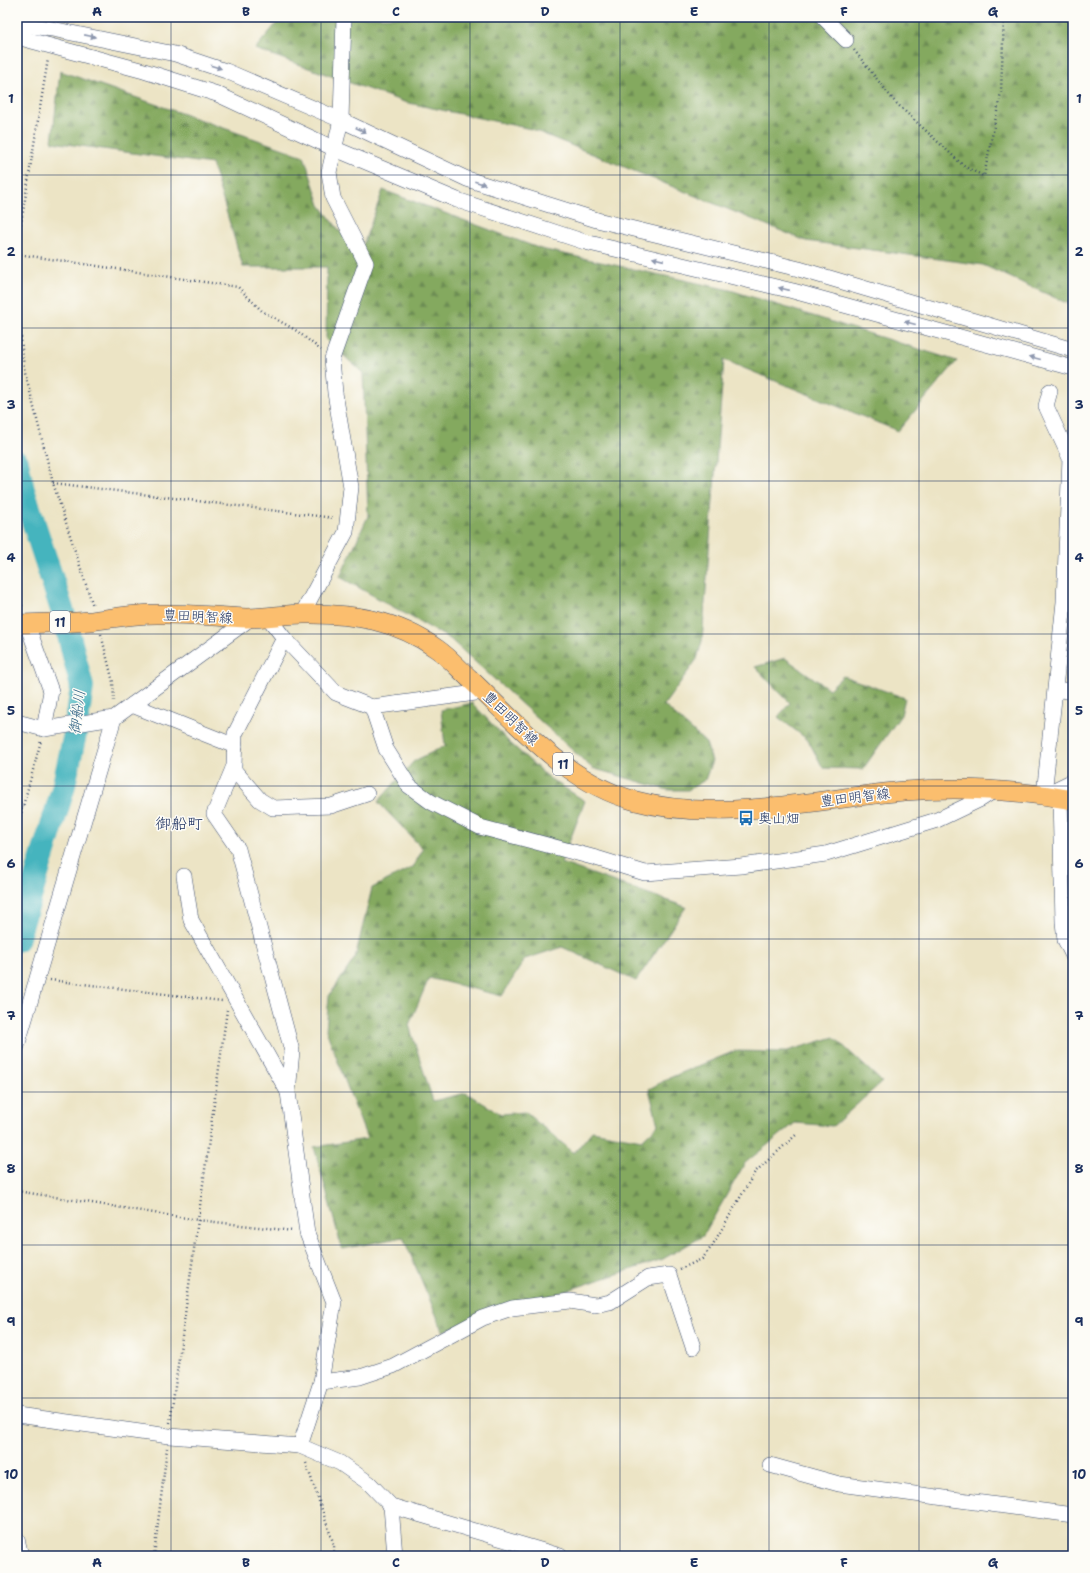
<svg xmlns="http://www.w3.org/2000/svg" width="1090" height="1573" viewBox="0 0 1090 1573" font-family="'Shantell Sans','Klee One',sans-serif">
  <defs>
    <pattern id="forest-firs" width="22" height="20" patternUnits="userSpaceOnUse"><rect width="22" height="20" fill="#84a95f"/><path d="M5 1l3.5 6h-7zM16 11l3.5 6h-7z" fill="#6b8a52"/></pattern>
  </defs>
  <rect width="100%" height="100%" fill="#fdfcf7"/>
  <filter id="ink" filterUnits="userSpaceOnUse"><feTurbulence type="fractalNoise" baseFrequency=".025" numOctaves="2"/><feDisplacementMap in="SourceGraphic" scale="8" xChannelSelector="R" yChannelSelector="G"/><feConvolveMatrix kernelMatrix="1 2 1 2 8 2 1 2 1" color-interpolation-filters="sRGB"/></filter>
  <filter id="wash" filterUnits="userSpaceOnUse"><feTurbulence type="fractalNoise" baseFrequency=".012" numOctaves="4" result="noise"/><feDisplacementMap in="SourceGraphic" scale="16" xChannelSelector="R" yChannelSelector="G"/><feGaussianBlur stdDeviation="0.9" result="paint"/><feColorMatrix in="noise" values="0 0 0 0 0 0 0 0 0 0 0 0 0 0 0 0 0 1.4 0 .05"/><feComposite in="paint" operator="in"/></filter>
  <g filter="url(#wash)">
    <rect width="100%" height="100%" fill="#ece4c5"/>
    <!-- forest -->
    <g fill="url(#forest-firs)" stroke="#506c5e">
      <path d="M282,17H1073V306L983,265L806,241L531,129L404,102L255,49Z"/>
      <path d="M60,71L304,156L320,205L359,256L383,190L541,249L730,290L957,361L898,431L724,360L702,641L697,659L664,705L706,743L712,761L705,780L688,790H668L592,768L450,639L340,577L368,516L363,373L326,340L327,267H243L212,164L52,142Z"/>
      <path d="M785,658L829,689L843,676L905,698L901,715L863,769L823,768L808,740L778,717L790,703L755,667Z"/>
      <path d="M472,703L509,742L549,778L585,801L561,863L686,907L636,981L562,947L525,959L502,996L429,978L409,1025L433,1101L466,1093L501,1114L525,1112L574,1153L592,1131L642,1140L658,1125L649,1089L669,1078L735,1051L784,1052L834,1037L882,1082L833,1126L795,1123L745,1163L703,1236L663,1259L443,1331L403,1237L342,1249L314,1147L367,1139L326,1030L329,996L355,958L372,888L413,867L423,849L378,802L414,761L445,746L441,710Z"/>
    </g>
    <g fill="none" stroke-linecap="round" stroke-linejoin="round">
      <!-- river -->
      <path stroke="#45b4be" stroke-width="24" d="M17,462L23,490L64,616L82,687L75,734L63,789L17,940"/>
    </g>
  </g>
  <g filter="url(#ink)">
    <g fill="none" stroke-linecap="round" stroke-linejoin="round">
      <defs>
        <g id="minor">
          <path d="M823,17L846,40"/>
          <path d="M17,24L52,29L175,54L226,71L341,120L467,179L597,220L799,269L1073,350"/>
          <path d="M17,37L144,71L217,94L333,148L457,200L585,242L793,291L1073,368"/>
          <path d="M302,614L346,532L351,487L335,393L332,359L366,263L333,198L329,172L341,120L344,17"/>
          <path d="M267,616L284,638L336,693L372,707L483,692"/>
          <path d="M27,624L51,691L44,729"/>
          <path d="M284,638L235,734L234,766L214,814L238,849L292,1051L288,1092L307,1233L334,1302L321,1382L300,1446"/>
          <path d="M1056,689L1073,692"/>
          <path d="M132,705L235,746"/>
          <path d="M372,707L386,749L409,786L431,802L480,827L596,858L645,873L741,866L826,854L937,820L981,799L996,789"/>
          <path d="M17,722L44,729L114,718L251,618"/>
          <path d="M233,769L260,800L273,808L331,806L367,794"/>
          <path d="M1044,795L1064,602L1070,458L1046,406L1050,391"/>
          <path d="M1044,795L1073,781"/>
          <path d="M1060,798L1063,922L1065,940L1073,956"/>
          <path d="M184,876L191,920L288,1092"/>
          <path d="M17,1046L114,718"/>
          <path d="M321,1382L360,1377L393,1366L483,1318L512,1308L570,1301L595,1305L610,1302L648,1278L669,1275L693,1347"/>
          <path d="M17,1415L169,1436L300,1446L340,1463L369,1483L391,1506L560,1556"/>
          <path d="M770,1465L839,1484L1073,1515"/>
          <path d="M391,1506L395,1556"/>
          <path d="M17,1539L21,1556"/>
        </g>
        <path id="major" d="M17,624C41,623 66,623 90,621C112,618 135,614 157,614C187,613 218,617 247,618C266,618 285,614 304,614C352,613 397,620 437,649C449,657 459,669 470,679C520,726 567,783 636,801C720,824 820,798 905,791C962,786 1017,790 1073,800"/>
      </defs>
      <!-- minor casing -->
      <use href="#minor" stroke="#3a4a6d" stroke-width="16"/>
      <!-- major casing -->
      <use href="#major" stroke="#3a4a6d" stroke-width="20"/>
      <!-- path -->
      <g stroke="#3a4a6d" stroke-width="2.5" stroke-dasharray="1 3" stroke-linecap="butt">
        <path d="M854,50L895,102L965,167L984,176L1001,92L1004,17"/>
        <path d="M17,248L48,59"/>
        <path d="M17,254L238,287L262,311L297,331L321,350"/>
        <path d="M17,297L24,368L53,483L93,606"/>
        <path d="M53,483L334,518"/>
        <path d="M17,590L23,609"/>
        <path d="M101,634L113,682L114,701"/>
        <path d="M17,800L24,806"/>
        <path d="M17,828L41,741"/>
        <path d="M50,980L222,1001"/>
        <path d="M17,1191L198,1220L293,1231"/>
        <path d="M680,1269L702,1259L712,1246L755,1172L796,1135"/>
        <path d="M170,1423L227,1010"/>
        <path d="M306,1463L334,1545V1556"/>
        <path d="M154,1556L167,1448"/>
      </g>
      <!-- minor -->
      <use href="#minor" stroke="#fff" stroke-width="15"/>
      <!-- major -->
      <use href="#major" stroke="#fbbe6e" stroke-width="19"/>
    </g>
    <!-- one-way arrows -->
    <defs><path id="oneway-solid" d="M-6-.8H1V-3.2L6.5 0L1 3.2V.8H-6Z"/></defs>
    <g fill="#8d97ae">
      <use href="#oneway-solid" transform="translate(90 36) rotate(11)"/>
      <use href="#oneway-solid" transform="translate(216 67) rotate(18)"/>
      <use href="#oneway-solid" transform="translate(361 130) rotate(25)"/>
      <use href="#oneway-solid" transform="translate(480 183) rotate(18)"/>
      <use href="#oneway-solid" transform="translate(658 259) rotate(-167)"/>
      <use href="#oneway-solid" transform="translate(784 289) rotate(-167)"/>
      <use href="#oneway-solid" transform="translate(910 323) rotate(-165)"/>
      <use href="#oneway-solid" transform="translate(1035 358) rotate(-165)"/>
    </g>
  </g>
  <!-- grid -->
  <path fill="none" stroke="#1b2f5e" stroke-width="1" stroke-opacity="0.55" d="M171,17V1556M321,17V1556M470,17V1556M620,17V1556M769,17V1556M919,17V1556M17,175H1073M17,328H1073M17,481H1073M17,634H1073M17,786H1073M17,939H1073M17,1092H1073M17,1245H1073M17,1398H1073"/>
  <!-- icons -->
  <defs>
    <symbol id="bus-bare" viewBox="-9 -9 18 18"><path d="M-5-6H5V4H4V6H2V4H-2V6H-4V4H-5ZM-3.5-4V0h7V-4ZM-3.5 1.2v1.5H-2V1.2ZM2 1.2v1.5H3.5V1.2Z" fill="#1f6fb2" stroke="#fdfcf7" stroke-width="2.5" paint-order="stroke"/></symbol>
  </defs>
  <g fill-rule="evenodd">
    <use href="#bus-bare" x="735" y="807" width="22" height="22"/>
  </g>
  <g text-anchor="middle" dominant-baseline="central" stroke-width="3" stroke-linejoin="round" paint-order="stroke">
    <!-- shield labels -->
    <g fill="#fdfcf7" stroke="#5f6c8c" stroke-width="1">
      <rect x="50" y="611" width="20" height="22" rx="3"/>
      <rect x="553" y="753" width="20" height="22" rx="3"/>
    </g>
    <g font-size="13" font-weight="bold" fill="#1b2f5e">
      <text x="60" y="622">11</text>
      <text x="563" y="764">11</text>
    </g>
    <!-- street labels -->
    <g font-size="14" fill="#1b2f5e" stroke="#fdfcf7">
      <text transform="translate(198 616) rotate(3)">豊田明智線</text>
      <text transform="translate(511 718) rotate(44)">豊田明智線</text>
      <text transform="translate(855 797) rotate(-7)">豊田明智線</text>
    </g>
    <!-- poi labels -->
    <g font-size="14" fill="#1b2f5e" stroke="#fdfcf7" text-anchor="start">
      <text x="758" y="818">奥山畑</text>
    </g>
    <!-- water labels -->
    <g font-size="15" font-style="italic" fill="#2a5e80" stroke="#fdfcf7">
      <text transform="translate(77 712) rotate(-83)">御船川</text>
    </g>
    <!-- quarter labels -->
    <g font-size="16" fill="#1b2f5e" stroke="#fdfcf7">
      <text x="179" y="823">御船町</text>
    </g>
  </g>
  <!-- margin -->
  <rect width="1090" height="1573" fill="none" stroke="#fdfcf7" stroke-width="44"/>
  <rect x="22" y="22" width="1046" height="1529" fill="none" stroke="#1b2f5e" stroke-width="1.5"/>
  <g font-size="13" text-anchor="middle" font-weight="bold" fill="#1b2f5e">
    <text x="97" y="16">A</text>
    <text x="246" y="16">B</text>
    <text x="396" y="16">C</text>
    <text x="545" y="16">D</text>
    <text x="694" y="16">E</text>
    <text x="844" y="16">F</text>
    <text x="993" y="16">G</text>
    <text x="11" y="103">1</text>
    <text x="1079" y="103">1</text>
    <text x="11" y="256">2</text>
    <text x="1079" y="256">2</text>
    <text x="11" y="409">3</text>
    <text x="1079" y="409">3</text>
    <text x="11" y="562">4</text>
    <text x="1079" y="562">4</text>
    <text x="11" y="715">5</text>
    <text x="1079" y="715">5</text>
    <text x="11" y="868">6</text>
    <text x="1079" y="868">6</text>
    <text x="11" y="1020">7</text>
    <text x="1079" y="1020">7</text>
    <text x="11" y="1173">8</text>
    <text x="1079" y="1173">8</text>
    <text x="11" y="1326">9</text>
    <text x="1079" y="1326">9</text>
    <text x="11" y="1479">10</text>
    <text x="1079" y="1479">10</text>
    <text x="97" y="1567">A</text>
    <text x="246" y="1567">B</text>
    <text x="396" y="1567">C</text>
    <text x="545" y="1567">D</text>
    <text x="694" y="1567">E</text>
    <text x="844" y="1567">F</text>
    <text x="993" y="1567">G</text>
  </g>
</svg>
